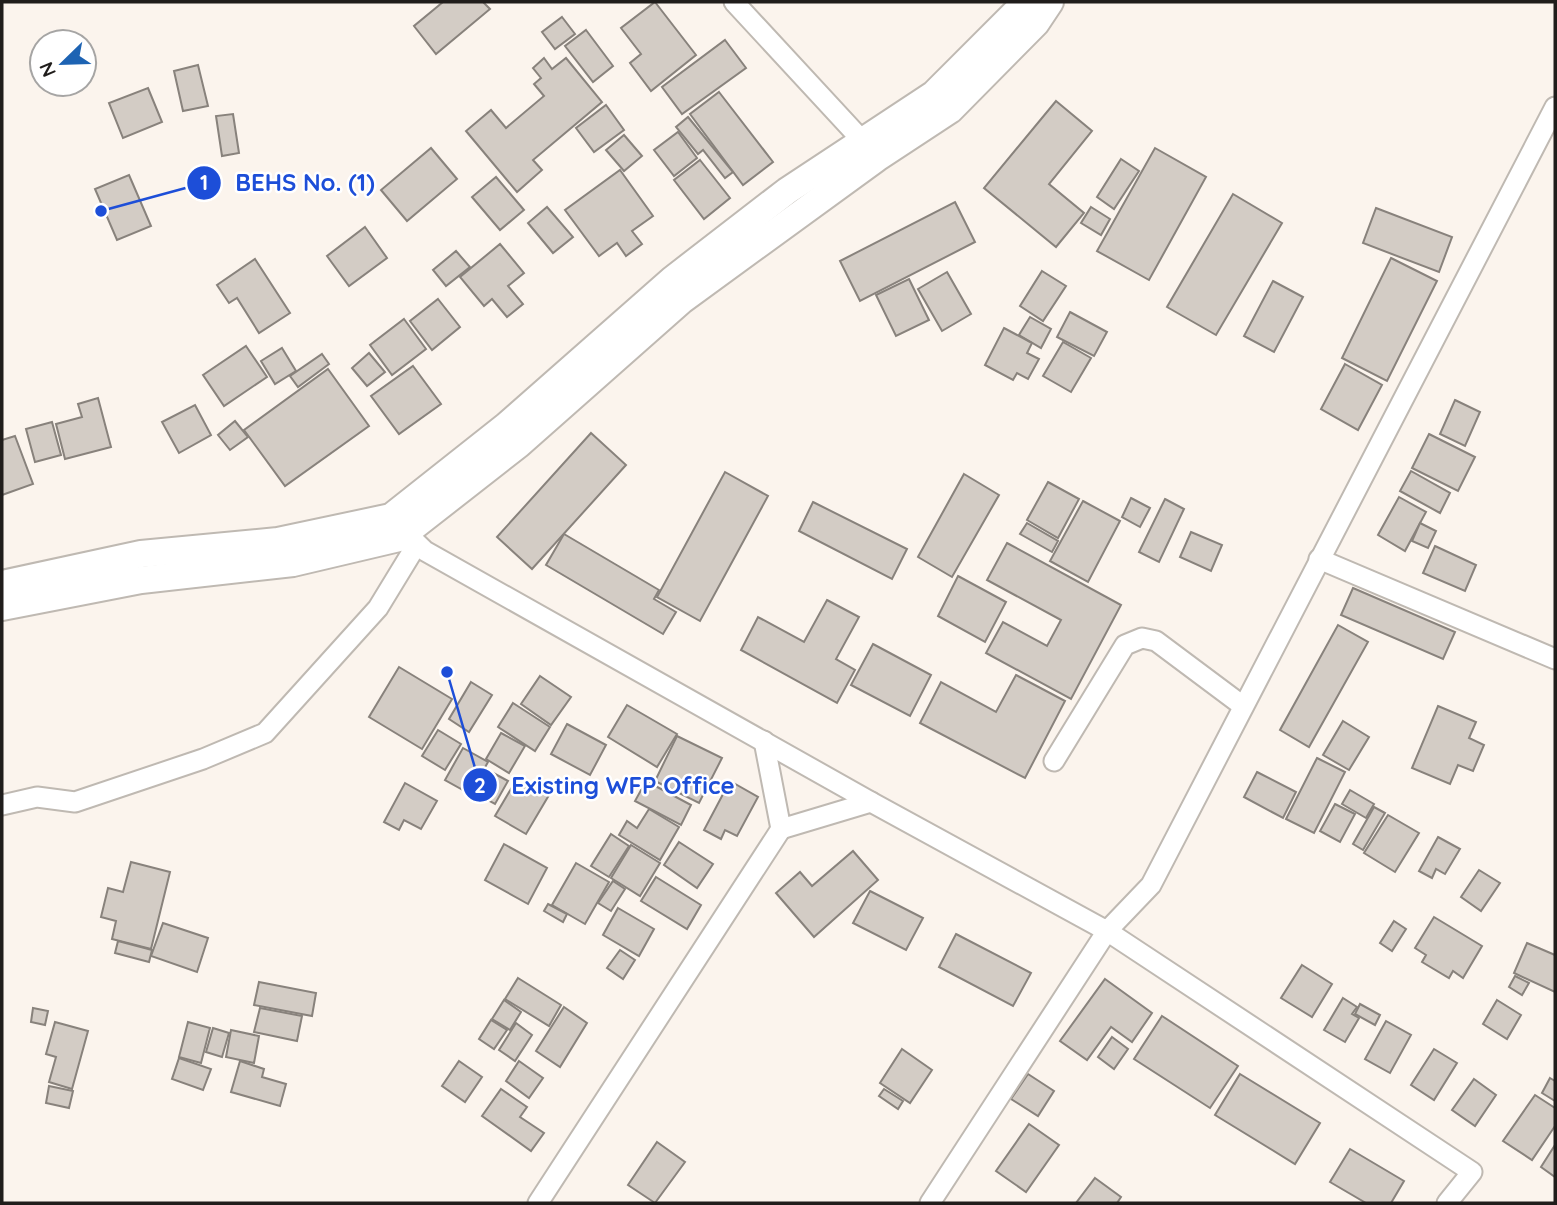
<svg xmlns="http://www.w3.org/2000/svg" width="1557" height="1205" viewBox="0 0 1557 1205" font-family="Quicksand,sans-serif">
  <rect width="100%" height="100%" fill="#fbf4ed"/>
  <!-- building -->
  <g fill="#d3ccc5" stroke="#88827c" stroke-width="2">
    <path d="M443,2H483L490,9L436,54L414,26Z"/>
    <path d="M655,2L696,55L651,91L630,63L641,54L621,28Z"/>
    <path d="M562,17L575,34L555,49L542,32Z"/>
    <path d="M586,30L613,66L593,82L565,46Z"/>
    <path d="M725,40L746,68L682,114L662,87Z"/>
    <path d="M544,58L552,69L566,58L602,102L533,160L542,170L517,192L466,131L491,110L506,128L544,96L534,84L541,78L533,68Z"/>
    <path d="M198,65L208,106L183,111L174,71Z"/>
    <path d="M148,88L162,122L123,138L109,103Z"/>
    <path d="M719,92L773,162L743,185L690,114Z"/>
    <path d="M1056,101L1092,131L1049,184L1084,213L1056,247L984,188Z"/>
    <path d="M606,105L624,130L594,152L576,128Z"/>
    <path d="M233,114L239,153L222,156L216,116Z"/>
    <path d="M688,117L733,172L725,178L703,150L698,154L676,127Z"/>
    <path d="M678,132L697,158L674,176L654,150Z"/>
    <path d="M624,135L642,156L624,171L606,150Z"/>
    <path d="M431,148L457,179L407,221L381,190Z"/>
    <path d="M1155,148L1206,177L1149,280L1097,251Z"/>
    <path d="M1121,159L1139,171L1114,209L1097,197Z"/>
    <path d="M700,160L730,198L704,219L674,180Z"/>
    <path d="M620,170L653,216L632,231L642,244L626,256L617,243L599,256L565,210Z"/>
    <path d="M129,175L151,226L117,240L95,189Z"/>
    <path d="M496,177L524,210L500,230L472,197Z"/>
    <path d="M1233,194L1282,223L1216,335L1167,307Z"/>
    <path d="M955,202L975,242L860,301L840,261Z"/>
    <path d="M547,207L573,237L553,253L528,223Z"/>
    <path d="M1091,207L1110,219L1101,235L1081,223Z"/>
    <path d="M1376,208L1452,237L1439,272L1363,243Z"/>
    <path d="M365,227L387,258L349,286L327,256Z"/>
    <path d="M500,244L524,273L508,286L523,304L507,317L492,299L484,306L460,277Z"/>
    <path d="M456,251L470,267L446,286L433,270Z"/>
    <path d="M1391,258L1437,281L1387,381L1342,358Z"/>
    <path d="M255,259L290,313L259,333L237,298L229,303L217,285Z"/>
    <path d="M1042,271L1066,286L1043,321L1020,306Z"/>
    <path d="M947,272L971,314L942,331L918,289Z"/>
    <path d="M909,279L929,320L896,336L876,295Z"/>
    <path d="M1273,281L1303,297L1274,352L1244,336Z"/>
    <path d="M438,299L460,327L432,350L410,321Z"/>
    <path d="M1070,312L1107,332L1094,356L1057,337Z"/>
    <path d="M1030,317L1051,329L1041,348L1019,335Z"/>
    <path d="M404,319L426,349L392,375L370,345Z"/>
    <path d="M1004,328L1032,343L1027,353L1039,359L1028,379L1017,373L1013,380L985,365Z"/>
    <path d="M1063,342L1091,358L1071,392L1043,376Z"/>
    <path d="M246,346L267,377L224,406L203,375Z"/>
    <path d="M282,348L296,371L275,384L261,361Z"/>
    <path d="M369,353L385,372L367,386L352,368Z"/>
    <path d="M322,354L329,364L298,387L290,376Z"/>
    <path d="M1345,364L1382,385L1358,430L1321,409Z"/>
    <path d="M413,366L441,404L399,434L371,396Z"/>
    <path d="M328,369L369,426L285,486L244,430Z"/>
    <path d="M98,398L111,447L65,459L56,424L82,417L78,404Z"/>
    <path d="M1455,400L1480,412L1465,446L1440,434Z"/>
    <path d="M195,405L211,435L179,453L162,422Z"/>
    <path d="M235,421L248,437L230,450L218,435Z"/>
    <path d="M52,422L61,455L35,462L26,429Z"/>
    <path d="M591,433L626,465L532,569L497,537Z"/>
    <path d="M1429,434L1475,457L1458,491L1412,468Z"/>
    <path d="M15,436L33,484L2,495V440Z"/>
    <path d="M1411,471L1450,493L1440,513L1400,491Z"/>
    <path d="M725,472L768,496L700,621L657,597Z"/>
    <path d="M964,474L999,495L952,577L918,557Z"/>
    <path d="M1048,482L1079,499L1058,538L1027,520Z"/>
    <path d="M1399,497L1426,512L1405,551L1378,535Z"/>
    <path d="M1131,498L1150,508L1140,527L1122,517Z"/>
    <path d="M1165,499L1184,509L1159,562L1139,552Z"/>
    <path d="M1083,501L1120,521L1088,582L1050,561Z"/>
    <path d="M813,502L907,549L892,579L799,531Z"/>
    <path d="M1027,523L1058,541L1052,552L1020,534Z"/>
    <path d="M1420,523L1436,531L1428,548L1412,541Z"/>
    <path d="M1191,532L1222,545L1211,571L1180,557Z"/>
    <path d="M564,534L659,590L654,599L676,612L663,634L546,565Z"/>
    <path d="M1007,543L1121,605L1071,699L986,653L1003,622L1047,646L1061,620L987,580Z"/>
    <path d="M1435,546L1476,565L1465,591L1423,573Z"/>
    <path d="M958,576L1006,602L985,642L938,616Z"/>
    <path d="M1353,588L1455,632L1443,659L1341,615Z"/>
    <path d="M827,600L859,617L836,659L855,670L837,703L741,650L758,617L804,642Z"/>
    <path d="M1338,625L1368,642L1309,747L1280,730Z"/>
    <path d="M873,644L931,675L910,716L851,685Z"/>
    <path d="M399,667L452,699L422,749L369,717Z"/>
    <path d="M1016,675L1065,701L1025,778L920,723L941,682L996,712Z"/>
    <path d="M540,676L571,697L551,725L521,704Z"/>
    <path d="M471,682L492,695L469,732L449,719Z"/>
    <path d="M513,703L550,727L535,751L498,727Z"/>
    <path d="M627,705L677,734L657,767L608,737Z"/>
    <path d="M1438,706L1476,722L1469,738L1484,745L1473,771L1458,765L1450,784L1412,768Z"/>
    <path d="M1343,721L1369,737L1349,770L1323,755Z"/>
    <path d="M567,724L606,745L590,775L551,754Z"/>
    <path d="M438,730L461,744L445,770L422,756Z"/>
    <path d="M501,733L525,746L509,773L486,759Z"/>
    <path d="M677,736L722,758L699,803L655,781Z"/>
    <path d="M463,748L488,762L470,794L445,780Z"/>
    <path d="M1317,758L1345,772L1314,833L1286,819Z"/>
    <path d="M486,769L508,781L495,804L473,792Z"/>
    <path d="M1257,772L1296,792L1283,818L1244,797Z"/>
    <path d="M518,777L549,795L526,834L495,816Z"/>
    <path d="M646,781L691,805L681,825L635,801Z"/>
    <path d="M730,781L758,797L737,836L725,830L721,839L704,830Z"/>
    <path d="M405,783L437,801L421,829L404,820L399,830L384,822Z"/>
    <path d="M1350,790L1374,804L1366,818L1342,804Z"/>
    <path d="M1335,804L1355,814L1340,842L1320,831Z"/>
    <path d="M1374,807L1385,813L1363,850L1353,844Z"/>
    <path d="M649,809L679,827L660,860L619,835L627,821L637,828Z"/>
    <path d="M1388,815L1419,833L1395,872L1364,853Z"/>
    <path d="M611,834L629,846L609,877L591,866Z"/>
    <path d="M1438,837L1460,849L1445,874L1436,869L1432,878L1419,871Z"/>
    <path d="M679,842L713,864L697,888L664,865Z"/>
    <path d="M504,844L547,868L528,904L485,880Z"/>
    <path d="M631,845L660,863L640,896L611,878Z"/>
    <path d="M853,851L878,880L814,937L776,893L800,872L812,886Z"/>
    <path d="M131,862L170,872L151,949L112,939L116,921L101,917L108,888L123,892Z"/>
    <path d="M576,863L609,882L585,924L552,905Z"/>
    <path d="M1479,870L1500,883L1481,911L1461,897Z"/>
    <path d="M656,877L701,905L687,929L641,901Z"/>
    <path d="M613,881L625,889L611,911L598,903Z"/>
    <path d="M870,891L923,918L906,950L853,923Z"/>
    <path d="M548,904L567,914L563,922L544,911Z"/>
    <path d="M618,908L654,929L639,956L603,935Z"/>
    <path d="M1434,917L1482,946L1463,978L1453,971L1449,978L1422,962L1426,955L1415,948Z"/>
    <path d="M1394,921L1406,929L1392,951L1380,943Z"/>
    <path d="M163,923L208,938L197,972L151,956Z"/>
    <path d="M956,934L1031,973L1013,1006L939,967Z"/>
    <path d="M118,941L152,950L149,962L115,953Z"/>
    <path d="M1527,943L1555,955V992L1514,973Z"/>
    <path d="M620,950L635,960L623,979L607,968Z"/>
    <path d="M1302,965L1332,984L1312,1017L1281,998Z"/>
    <path d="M1515,976L1529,983L1522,995L1509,987Z"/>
    <path d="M518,978L561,1005L549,1026L505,999Z"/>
    <path d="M1105,979L1152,1013L1132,1042L1111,1027L1087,1060L1060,1041Z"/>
    <path d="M259,982L316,993L312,1016L254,1005Z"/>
    <path d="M1343,998L1357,1007L1352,1014L1359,1018L1345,1042L1324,1030Z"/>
    <path d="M504,1000L521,1012L510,1030L492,1019Z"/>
    <path d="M1497,1000L1521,1015L1507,1039L1483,1024Z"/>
    <path d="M1360,1004L1380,1015L1375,1025L1355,1014Z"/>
    <path d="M564,1007L587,1023L560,1067L536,1051Z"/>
    <path d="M33,1008L48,1011L45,1025L31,1022Z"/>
    <path d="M260,1008L302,1016L297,1041L254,1032Z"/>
    <path d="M1162,1016L1238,1066L1210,1108L1134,1059Z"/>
    <path d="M491,1020L507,1030L494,1049L479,1039Z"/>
    <path d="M1386,1021L1411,1035L1390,1073L1365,1059Z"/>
    <path d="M55,1022L88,1031L72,1089L49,1082L56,1057L46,1054Z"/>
    <path d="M188,1022L210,1028L201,1063L179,1057Z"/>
    <path d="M516,1023L532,1035L515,1061L499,1050Z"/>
    <path d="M213,1028L229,1033L222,1057L206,1052Z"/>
    <path d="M231,1030L259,1036L254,1063L226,1057Z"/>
    <path d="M1112,1037L1128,1049L1114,1069L1098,1057Z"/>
    <path d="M902,1049L932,1070L910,1103L880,1083Z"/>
    <path d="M1434,1049L1457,1063L1434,1100L1411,1085Z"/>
    <path d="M179,1058L211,1069L203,1090L172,1079Z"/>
    <path d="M240,1061L264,1069L262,1077L286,1084L280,1106L231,1092Z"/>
    <path d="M459,1061L482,1077L465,1102L442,1086Z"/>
    <path d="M519,1061L543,1078L529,1098L506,1081Z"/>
    <path d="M1028,1074L1054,1091L1038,1116L1011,1099Z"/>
    <path d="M1240,1074L1320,1123L1295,1164L1215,1115Z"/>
    <path d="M1550,1078L1555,1081V1101L1542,1093Z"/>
    <path d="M1474,1079L1496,1095L1475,1126L1452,1110Z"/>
    <path d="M49,1086L73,1091L69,1108L46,1103Z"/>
    <path d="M501,1089L527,1107L520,1117L544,1133L531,1151L482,1116Z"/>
    <path d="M884,1089L903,1101L898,1109L879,1096Z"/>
    <path d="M1535,1095L1555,1108V1126L1532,1160L1503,1141Z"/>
    <path d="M1029,1124L1059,1145L1026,1192L996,1171Z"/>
    <path d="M657,1142L685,1162L655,1203L628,1185Z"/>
    <path d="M1555,1145V1177L1541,1167Z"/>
    <path d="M1350,1149L1404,1181L1391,1203H1366L1330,1182Z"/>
    <path d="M1095,1178L1121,1197L1117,1203H1076Z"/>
  </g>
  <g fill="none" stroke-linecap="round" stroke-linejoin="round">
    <defs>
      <g id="street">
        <path d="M734,2L870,149"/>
        <path d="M397,524L425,551L871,802L1107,931L1151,885L1555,107"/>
        <path d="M1319,559L1555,659"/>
        <path d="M764,741L781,829L871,802"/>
        <path d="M1054,761L1125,645L1142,638L1156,641L1243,706"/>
        <path d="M2,805L37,797L75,802L203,759L265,733L378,608L417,544"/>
        <path d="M538,1203L781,829"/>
        <path d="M930,1203L1107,931L1472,1172L1447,1203"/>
      </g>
      <g id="secondary">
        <path d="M2,584L141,554L278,541L391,517L506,426L673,279L787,191L934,94L1026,2"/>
        <path d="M2,607L141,580L293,563L399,538L518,445L682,300L877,158L950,110L1036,23L1050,2"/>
      </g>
    </defs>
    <!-- street casing -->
    <use href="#street" stroke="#bfb9b2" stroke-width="23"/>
    <!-- secondary casing -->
    <use href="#secondary" stroke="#bfb9b2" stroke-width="30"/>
    <!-- street -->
    <use href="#street" stroke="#fff" stroke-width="19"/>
    <!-- secondary -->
    <use href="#secondary" stroke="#fff" stroke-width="26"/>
  </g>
  <!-- callouts -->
  <path fill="none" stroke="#1d4ed8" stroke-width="2.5" d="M101 211L204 183M447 672L480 785"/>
  <g fill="#1d4ed8" stroke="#fff" stroke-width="2.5">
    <circle cx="101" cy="211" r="7"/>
    <circle cx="447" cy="672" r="7"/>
    <circle cx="204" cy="183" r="18"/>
    <circle cx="480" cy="785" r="18"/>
  </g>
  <g font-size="21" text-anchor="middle" font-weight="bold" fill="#fff">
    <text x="204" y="190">1</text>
    <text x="480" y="793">2</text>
  </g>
  <g font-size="24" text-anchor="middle" font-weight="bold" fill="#1d4ed8" stroke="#fff" stroke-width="5" stroke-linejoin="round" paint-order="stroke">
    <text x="305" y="191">BEHS No. (1)</text>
    <text x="623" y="794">Existing WFP Office</text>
  </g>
  <!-- border -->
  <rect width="1557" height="1205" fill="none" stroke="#201d1b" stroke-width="7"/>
  <!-- north arrow -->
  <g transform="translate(63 63) rotate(247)"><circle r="33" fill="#ffffff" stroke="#a6a5a4" stroke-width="2"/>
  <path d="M0-5L12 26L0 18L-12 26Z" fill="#1d63b3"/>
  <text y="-10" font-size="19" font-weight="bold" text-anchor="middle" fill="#201d1b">N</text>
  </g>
</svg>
